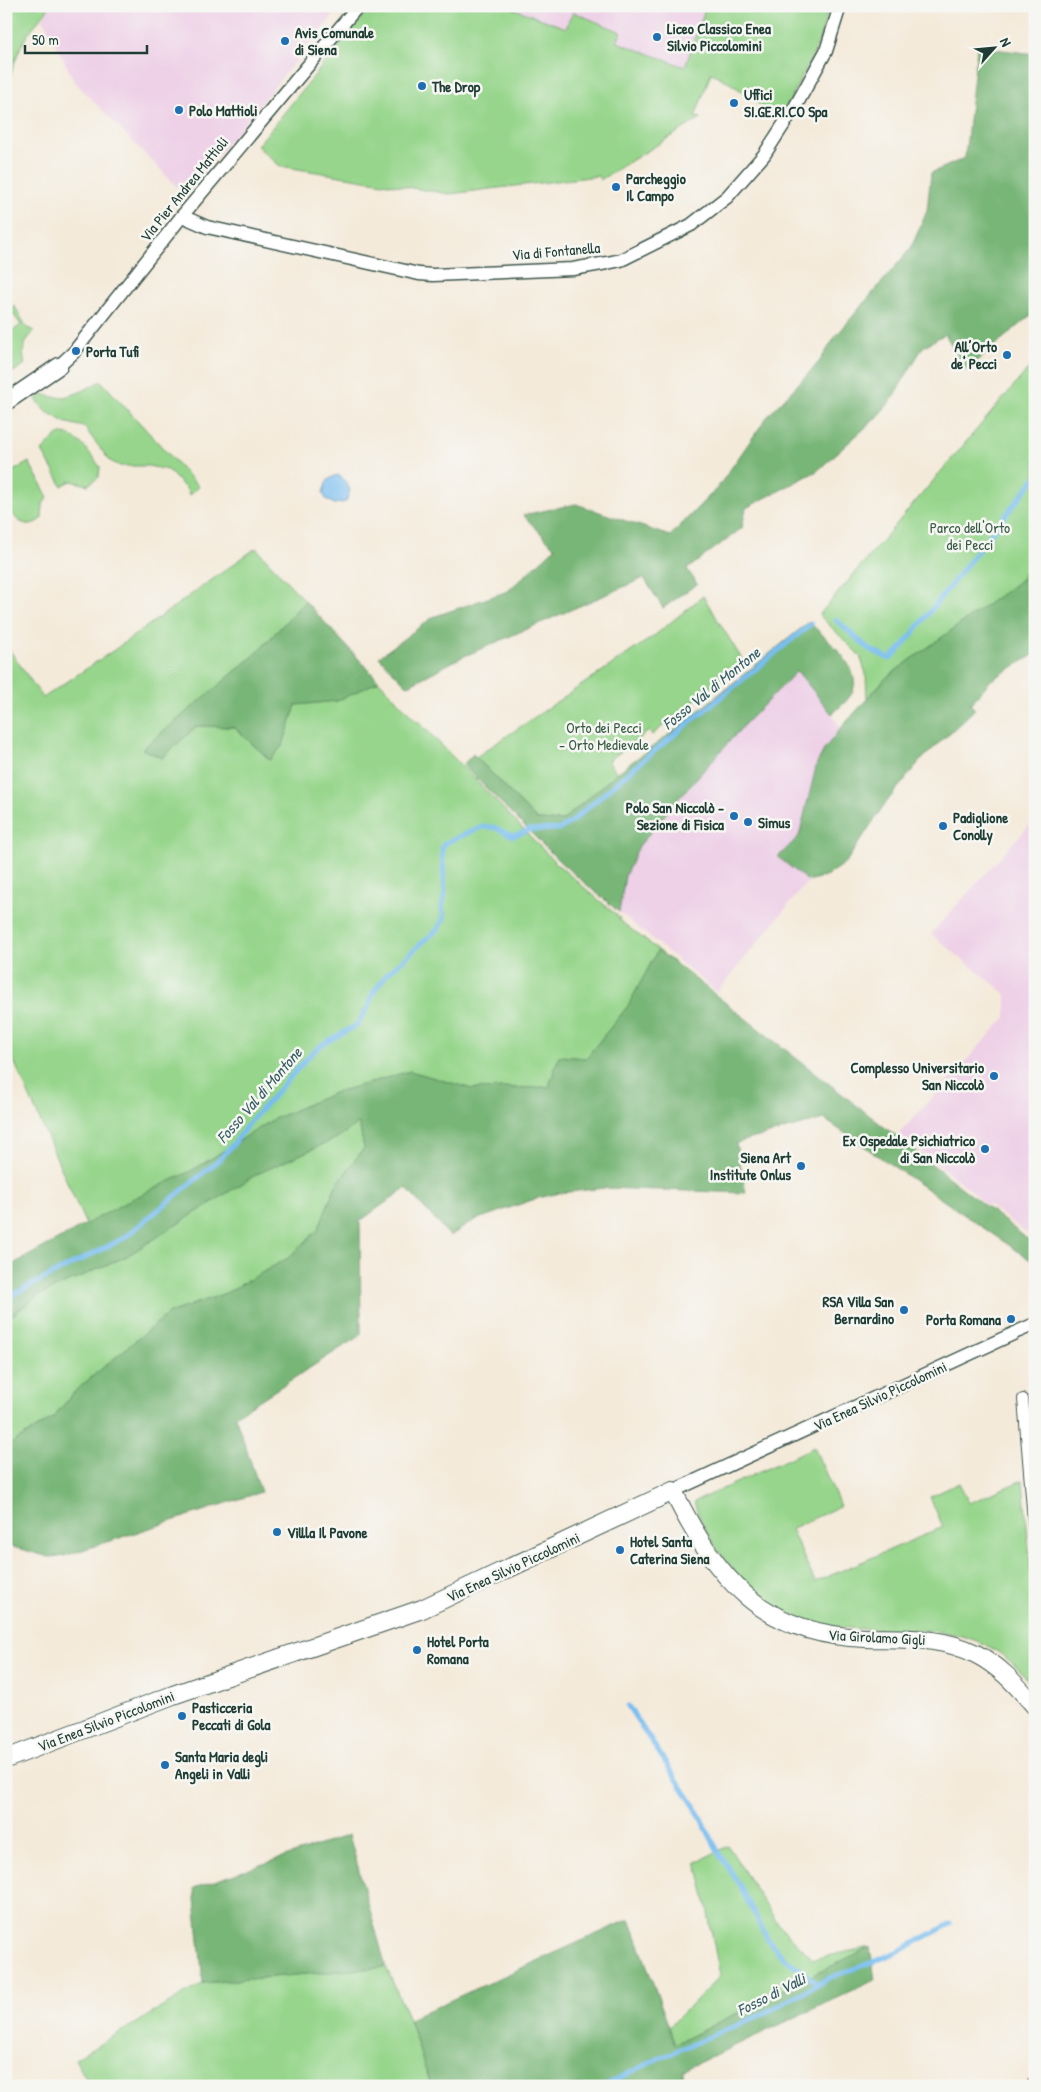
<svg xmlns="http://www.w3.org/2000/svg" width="1041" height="2092" viewBox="0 0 1041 2092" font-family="'Patrick Hand',sans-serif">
  <rect width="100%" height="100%" fill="#f6f6f2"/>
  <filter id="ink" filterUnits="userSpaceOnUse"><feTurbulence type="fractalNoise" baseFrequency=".02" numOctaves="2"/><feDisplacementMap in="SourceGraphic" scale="10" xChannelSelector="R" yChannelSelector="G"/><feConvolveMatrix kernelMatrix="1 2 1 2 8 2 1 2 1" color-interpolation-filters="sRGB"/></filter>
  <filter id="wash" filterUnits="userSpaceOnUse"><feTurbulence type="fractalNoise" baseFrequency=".0096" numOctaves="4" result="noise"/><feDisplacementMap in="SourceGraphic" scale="20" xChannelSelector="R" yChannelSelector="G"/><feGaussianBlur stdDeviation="1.12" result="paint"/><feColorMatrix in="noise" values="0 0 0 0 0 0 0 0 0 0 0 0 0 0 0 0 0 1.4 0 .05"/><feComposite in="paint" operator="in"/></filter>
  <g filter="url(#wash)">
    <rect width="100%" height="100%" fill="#f4eada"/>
    <!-- built -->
    <g fill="#eed0e7">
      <path d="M50,6H341L185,195L74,81L43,19Z"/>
      <path d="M507,6H706L685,67L616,42L621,32L573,12L566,28Z"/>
      <path d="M797,671L832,714L841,728L825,748L817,763L799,836L778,857L808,881L717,992L619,912L625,876L639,846L682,795L744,725Z"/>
      <path d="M1035,819V1240L988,1204L986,1205L971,1190L899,1134L1006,1017V994L931,934Z"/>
    </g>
    <!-- green -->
    <g fill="#96d58b" stroke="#5a8960">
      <path d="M6,6H50C43,17 34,25 28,34C16,53 11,73 6,94Z"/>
      <path d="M371,6H507L566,28L573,12L621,32L617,42L685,67L706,6H830L817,47L779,121C764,107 729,80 711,73L695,117L701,118L600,180L598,176L449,194L280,166L257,146Z"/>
      <path d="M14,305L27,328L35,331C24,341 21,350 25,364L6,377V336L21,325L9,308Z"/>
      <path d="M1035,361V557L1020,581L887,677L867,698L866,674L860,656L819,615Z"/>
      <path d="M101,381L199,487L189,495L188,491L168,470L148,466H120L110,461L84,427L64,422L44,410L36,399L43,394C64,403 82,391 101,381Z"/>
      <path d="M61,434C78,434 91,455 100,467L99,477L88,485L71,481L62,486L42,451L55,437Z"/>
      <path d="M29,462L48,497L43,504L42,518C27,532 13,520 7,503C4,495 6,483 6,475Z"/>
      <path d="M256,548L305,601L256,654L143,749L162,758L197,726L234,727L270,760L283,745L296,705L337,701L379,681L417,722L418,721L558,865L620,918L619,920L658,950L628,1006L586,1058L559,1056L549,1087L472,1089L410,1071L334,1093L274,1119L193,1170L86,1225L6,1043V645L43,698L114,650Z"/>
      <path d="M703,596L743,661L652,735L649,731L608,761L617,773L562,821L537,820L476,757L654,636Z"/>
      <path d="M359,1123L364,1148L335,1187L318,1230L288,1258L226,1293L169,1313L76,1390L53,1418L12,1443L6,1449V1320L37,1296L127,1256L257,1174L337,1138Z"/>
      <path d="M814,1447L840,1506L791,1529L815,1582L943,1527L930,1497L959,1483L969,1503L1023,1480L1035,1621V1683H1030C969,1601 881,1646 801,1619C774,1610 752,1591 734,1570C716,1550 702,1528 694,1502Z"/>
      <path d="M728,1846L778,1924L813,1959L870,1947L675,2044L669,2027L720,1976L704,1892L696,1862Z"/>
      <path d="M386,1967L409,2019L431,2086H90L75,2059L203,1983Z"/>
    </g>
    <!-- forest -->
    <g fill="#78b677" stroke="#4c7a56">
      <path d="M977,47L1035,54V314L1033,313L966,370L945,334L923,347L890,402L875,419L817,471L746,508L742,528L687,569L697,584L663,608L644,578L460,658L407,686L379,657L433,617L508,591L555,548L523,515L576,504L670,536L718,487L767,417L819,362L836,336L911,248L927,211L931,173L965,158Z"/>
      <path d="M1035,557V654L991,680L970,704L975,709L919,762L884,805L846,862L826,876L808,881L778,857L799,836L817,763L825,748L841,728L887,677L1020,581Z"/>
      <path d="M305,601L379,681L337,701L296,705L283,745L270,760L234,727L197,726L162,758L142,749L256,654Z"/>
      <path d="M809,622C824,637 862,666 853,691C849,700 839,708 832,714L797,671L744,725L678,799L639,846L625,876L619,912L560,862L463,765L473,754L537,820L562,821L617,773L666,737Z"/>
      <path d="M658,950L1035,1245V1263L824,1119L736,1143L746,1193L604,1188L560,1193L538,1198L475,1220L450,1236L406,1188L360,1221L361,1335L235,1416L261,1492L64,1556L49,1557L6,1545V1449L12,1443L53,1418L76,1390L169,1313L226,1293L288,1258L318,1230L335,1187L364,1148L359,1123L337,1138L257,1174L127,1256L37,1296L6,1320V1268L132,1199L193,1170L274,1119L334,1093L410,1071L472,1089L549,1087L559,1056L586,1058L628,1006Z"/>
      <path d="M349,1835L386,1967L203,1983L194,1888Z"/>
      <path d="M630,1919L675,2044L870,1947L875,1980L683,2070L684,2086H431L409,2019Z"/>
    </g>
    <!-- water -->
    <path fill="#79bef0" stroke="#4c7e92" d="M338,475L345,480L350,490L346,502L334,504L326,499L323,493C326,482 327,478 338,475Z"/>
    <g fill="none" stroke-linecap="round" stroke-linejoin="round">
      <!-- stream -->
      <g stroke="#79bef0" stroke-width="5">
        <path d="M836,620L869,649L890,659L902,647L1035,478"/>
        <path d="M528,830L560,829L571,822L637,765L811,624"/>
        <path d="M6,1300L16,1293L124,1238L218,1161L235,1142L249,1123L311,1054L323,1044L357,1025L368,1007L373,993L387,974L438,929L444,918L442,907L445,893L442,848L445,843L482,827H493L513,836L525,832"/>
        <path d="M628,1706L695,1807L720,1855L739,1884L768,1940L781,1955L818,1984"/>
        <path d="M603,2086L664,2056L763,2014L829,1978L883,1958L903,1949L950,1924"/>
      </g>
    </g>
  </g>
  <g filter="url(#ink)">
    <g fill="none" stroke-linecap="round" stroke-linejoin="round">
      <defs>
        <path id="pedestrian" d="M1023,1399L1035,1544"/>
        <g id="minor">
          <path d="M182,216L207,227L419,274L433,275L573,269L607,263L621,260L691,225L727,197L764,155L795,107L826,51L840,6"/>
          <path d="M77,348L182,216L358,6"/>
          <path d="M59,366L74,352"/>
          <path d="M1019,1331L1035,1324"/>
          <path d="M673,1491L1015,1333"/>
          <path d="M1033,2086L1035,2082"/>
        </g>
        <path id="tertiary" d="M6,402L59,366"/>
        <path id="secondary" d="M6,1759L173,1695L422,1609L673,1491C716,1578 762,1635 865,1638C903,1639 941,1636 976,1654C1000,1666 1017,1686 1035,1706"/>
      </defs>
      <!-- pedestrian casing -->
      <use href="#pedestrian" stroke="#3f574d" stroke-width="12"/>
      <!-- minor casing -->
      <use href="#minor" stroke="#3f574d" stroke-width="15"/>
      <!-- tertiary casing -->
      <use href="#tertiary" stroke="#3f574d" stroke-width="19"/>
      <!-- secondary casing -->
      <use href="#secondary" stroke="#3f574d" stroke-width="20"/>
      <!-- pedestrian -->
      <use href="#pedestrian" stroke="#fff" stroke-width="10"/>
      <!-- minor -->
      <use href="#minor" stroke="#fff" stroke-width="12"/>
      <!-- tertiary -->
      <use href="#tertiary" stroke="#fff" stroke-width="16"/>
      <!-- secondary -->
      <use href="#secondary" stroke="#fff" stroke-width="18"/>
    </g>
  </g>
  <!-- markers -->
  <g fill="#1f6fb2" stroke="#f6f6f2" stroke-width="2">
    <circle cx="657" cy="37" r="5"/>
    <circle cx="285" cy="41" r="5"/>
    <circle cx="422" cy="86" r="5"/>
    <circle cx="734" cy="103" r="5"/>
    <circle cx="179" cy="110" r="5"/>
    <circle cx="616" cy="187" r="5"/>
    <circle cx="76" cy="351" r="5"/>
    <circle cx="1007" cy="355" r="5"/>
    <circle cx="734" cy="816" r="5"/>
    <circle cx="748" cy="822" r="5"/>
    <circle cx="943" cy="826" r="5"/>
    <circle cx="994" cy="1076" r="5"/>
    <circle cx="985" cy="1149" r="5"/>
    <circle cx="801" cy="1166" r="5"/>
    <circle cx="904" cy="1310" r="5"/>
    <circle cx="1011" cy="1319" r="5"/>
    <circle cx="277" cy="1532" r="5"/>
    <circle cx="620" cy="1550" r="5"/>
    <circle cx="417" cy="1650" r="5"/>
    <circle cx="182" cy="1716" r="5"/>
    <circle cx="165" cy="1765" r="5"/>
  </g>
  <g text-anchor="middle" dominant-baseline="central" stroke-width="5" stroke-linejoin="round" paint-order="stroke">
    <!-- poi labels -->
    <g font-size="15" font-weight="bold" fill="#1f3d34" stroke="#f6f6f2" text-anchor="start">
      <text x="667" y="28">Liceo Classico Enea<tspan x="667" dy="17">Silvio Piccolomini</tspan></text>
      <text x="295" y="32">Avis Comunale<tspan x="295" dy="17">di Siena</tspan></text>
      <text x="432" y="86">The Drop</text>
      <text x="744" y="94">Uffici<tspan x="744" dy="17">SI.GE.RI.CO Spa</tspan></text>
      <text x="189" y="110">Polo Mattioli</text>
      <text x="626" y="178">Parcheggio<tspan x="626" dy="17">Il Campo</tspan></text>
      <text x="997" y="346" text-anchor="end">All’Orto<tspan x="997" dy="17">de' Pecci</tspan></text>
      <text x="86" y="351">Porta Tufi</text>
      <text x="724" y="807" text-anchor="end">Polo San Niccolò -<tspan x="724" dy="17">Sezione di Fisica</tspan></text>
      <text x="953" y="817">Padiglione<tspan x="953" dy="17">Conolly</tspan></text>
      <text x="758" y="822">Simus</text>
      <text x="984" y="1067" text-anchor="end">Complesso Universitario<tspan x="984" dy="17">San Niccolò</tspan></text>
      <text x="975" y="1140" text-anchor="end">Ex Ospedale Psichiatrico<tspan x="975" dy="17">di San Niccolò</tspan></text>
      <text x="791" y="1157" text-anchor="end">Siena Art<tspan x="791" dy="17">Institute Onlus</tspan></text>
      <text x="894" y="1301" text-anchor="end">RSA Villa San<tspan x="894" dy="17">Bernardino</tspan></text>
      <text x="1001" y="1319" text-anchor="end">Porta Romana</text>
      <text x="287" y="1532">Villla Il Pavone</text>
      <text x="630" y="1541">Hotel Santa<tspan x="630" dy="17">Caterina Siena</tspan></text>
      <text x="427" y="1641">Hotel Porta<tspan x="427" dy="17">Romana</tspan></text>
      <text x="192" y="1707">Pasticceria<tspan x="192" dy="17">Peccati di Gola</tspan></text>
      <text x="175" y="1756">Santa Maria degli<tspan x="175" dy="17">Angeli in Valli</tspan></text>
    </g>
    <!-- street labels -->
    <g font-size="15" fill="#1f3d34" stroke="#f6f6f2">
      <text transform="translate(184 189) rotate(-51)">Via Pier Andrea Mattioli</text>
      <text transform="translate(556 251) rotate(-5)">Via di Fontanella</text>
      <text transform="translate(880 1396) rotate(-25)">Via Enea Silvio Piccolomini</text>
      <text transform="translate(513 1567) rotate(-25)">Via Enea Silvio Piccolomini</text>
      <text transform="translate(877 1637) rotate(3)">Via Girolamo Gigli</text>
      <text transform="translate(106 1721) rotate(-21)">Via Enea Silvio Piccolomini</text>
    </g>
    <!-- park labels -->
    <g font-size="15" fill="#375b45" stroke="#f6f6f2">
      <text x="970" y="527">Parco dell'Orto<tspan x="970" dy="17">dei Pecci</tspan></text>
      <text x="604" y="727">Orto dei Pecci<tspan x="604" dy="17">- Orto Medievale</tspan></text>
    </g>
    <!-- water labels -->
    <g font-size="16" font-style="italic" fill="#365d63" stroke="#f6f6f2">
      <text transform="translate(711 688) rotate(-39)">Fosso Val di Montone</text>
      <text transform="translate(259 1095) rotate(-49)">Fosso Val di Montone</text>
      <text transform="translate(771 1994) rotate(-27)">Fosso di Valli</text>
    </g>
  </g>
  <!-- margin -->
  <rect width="1041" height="2092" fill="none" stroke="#f6f6f2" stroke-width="25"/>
  <!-- north arrow -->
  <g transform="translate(994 48) rotate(63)" stroke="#f6f6f2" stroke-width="4" paint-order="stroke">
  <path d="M0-4L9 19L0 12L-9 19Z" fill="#1f3d34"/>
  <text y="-8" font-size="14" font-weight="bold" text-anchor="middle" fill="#1f3d34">N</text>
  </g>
  <!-- scale -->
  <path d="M25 45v8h122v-8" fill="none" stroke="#1f3d34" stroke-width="2.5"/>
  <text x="32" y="45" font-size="15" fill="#1f3d34" stroke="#f6f6f2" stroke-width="4" paint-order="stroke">50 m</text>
</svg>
